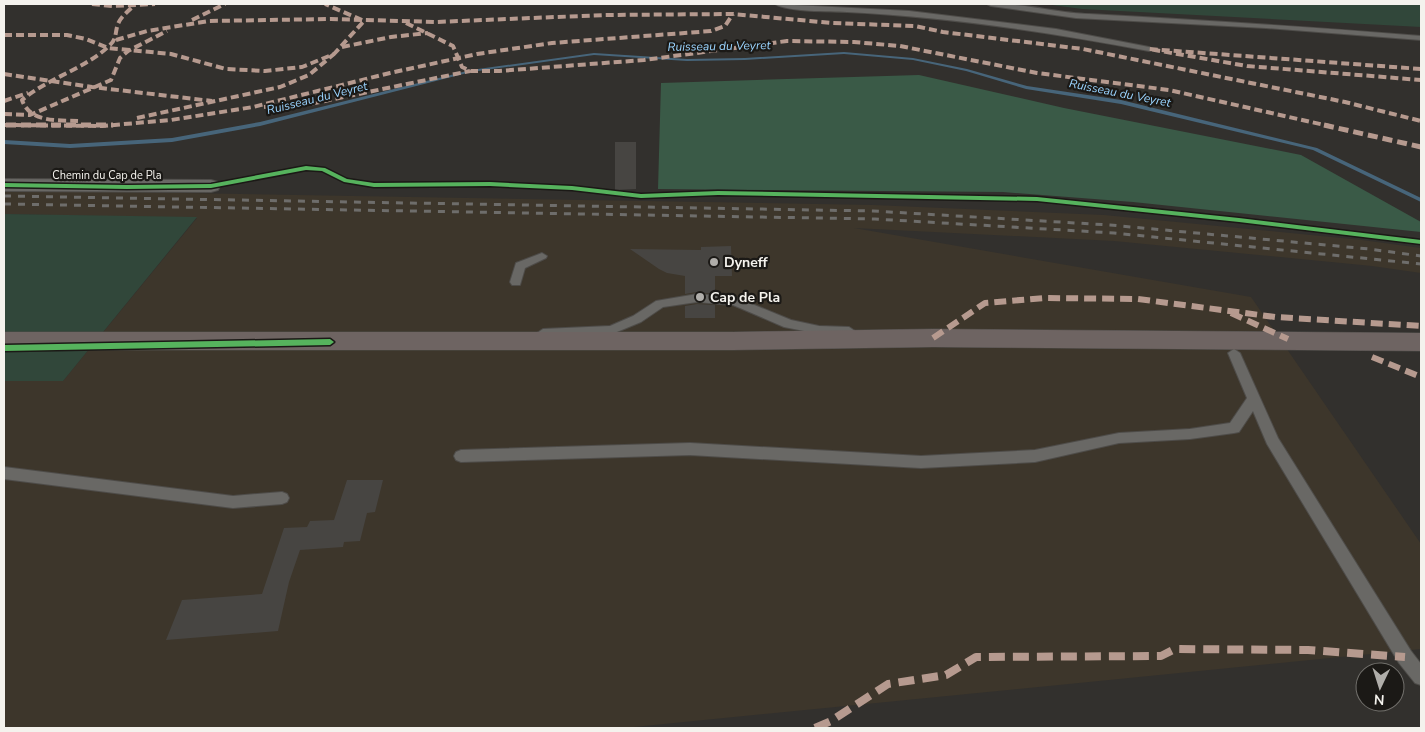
<svg xmlns="http://www.w3.org/2000/svg" width="1425" height="732" viewBox="0 0 1425 732" font-family="'Nunito Sans',sans-serif">
  <rect width="100%" height="100%" fill="#32302d"/>
  <!-- built -->
  <path fill="#3d362b" d="M4,190L873,205L1104,215L1362,240L1421,248V273L1372,266L1114,241L854,228L1251,297L1421,544V649L624,728H4V381H63L197,218L4,214Z"/>
  <!-- green -->
  <g fill="#31473a">
    <path d="M1045,4H1421V27L1082,9Z"/>
    <path d="M4,214L197,217L63,381H4Z"/>
  </g>
  <!-- forest -->
  <path fill="#3a5a47" d="M919,75L1064,108L1301,155L1421,222V232L1133,202L1003,192L658,189L661,83Z"/>
  <g fill="none" stroke-linecap="round" stroke-linejoin="round">
    <!-- stream -->
    <path fill="#47657a" fill-rule="evenodd" d="M844,52L913,58L967,69L1027,86L1121,100L1317,148L1421,198V202L1313,150L1121,104L1026,89L966,71L913,60L844,54L745,60L687,61L594,55L471,72L260,126L172,142L70,148L4,144V140L70,144L172,138L260,122L471,70L594,53L687,59L745,58Z"/>
  </g>
  <!-- building -->
  <g fill="#474542">
    <path d="M615,142H636V189L615,190Z"/>
    <path d="M731,246L732,276H715V294L697,292L685,294V276L667,273L659,269L630,249L701,250V247Z"/>
    <path d="M697,304L715,305V318H685V306Z"/>
    <path d="M347,480H383L375,512L367,513L360,541L344,542L343,547L300,550L289,582L278,631L166,640L182,600L262,594L284,528L307,527L310,521L334,520Z"/>
  </g>
  <g fill="none" stroke-linecap="round" stroke-linejoin="round">
    <defs>
      <g id="lane">
        <path d="M775,4L909,11L1056,29L1149,47L1153,49L1149,51C1049,32 949,17 847,12C830,11 787,12 775,4Z"/>
        <path d="M987,4C1021,2 1055,13 1089,14C1200,20 1310,27 1421,36V40L1266,28L1076,18L991,6Z"/>
        <path d="M542,253L547,256L546,258L525,268L520,285H512L510,282L516,263Z"/>
        <path d="M697,294L735,297L791,320L819,326L849,327L855,331L849,335L819,334L784,327L733,305L697,302L663,307L641,322L612,334L543,337L537,333L543,329L610,326L633,316L656,301Z"/>
        <path d="M1234,349L1240,353L1278,438L1411,651L1421,664V685L1415,683L1399,663L1267,444L1253,411L1239,432L1234,433L1190,439L1119,443L1035,462L921,468L690,455L461,462L456,460L454,456L456,452L461,450L690,443L921,456L1035,450L1119,433L1190,429L1230,423L1247,398L1228,353Z"/>
        <path d="M4,467L233,496L282,492L287,494L289,498L287,502L282,504L233,508L4,479Z"/>
      </g>
      <path id="street" d="M4,179L211,180L218,182L220,186L218,190L211,192L4,191Z"/>
      <path id="primary" d="M933,329L1421,333V351L933,347L733,350H4V332H733Z"/>
    </defs>
    <!-- lane casing -->
    <use href="#lane" stroke="#4e4c49" stroke-width="2"/>
    <!-- street casing -->
    <use href="#street" stroke="#4e4c49" stroke-width="2"/>
    <!-- primary casing -->
    <use href="#primary" stroke="#4e4c49" stroke-width="1"/>
    <!-- lane -->
    <use href="#lane" fill="#696865" fill-rule="evenodd"/>
    <!-- street -->
    <use href="#street" fill="#696865" fill-rule="evenodd"/>
    <!-- primary -->
    <use href="#primary" fill="#6e6462" fill-rule="evenodd"/>
    <!-- rail -->
    <g stroke="#6e6d6b" stroke-width="3" stroke-dasharray="7 7" stroke-linecap="butt">
      <path d="M4,196L873,211L1110,225L1369,249L1421,256"/>
      <path d="M4,204L875,219L1114,233L1421,264"/>
    </g>
    <!-- quiet-far3 -->
    <g stroke="#b69a8f" stroke-width="4" stroke-dasharray="8 4" stroke-linecap="butt">
      <path d="M92,4L112,6L155,4"/>
      <path d="M192,20L225,4"/>
      <path d="M406,23L453,46L462,67L471,71H499L644,60L787,41L854,42L900,46L1037,73L1169,90L1329,126"/>
      <path d="M4,35H67L86,39L108,48L171,54L226,69L265,71L302,67L334,54L364,21L325,4"/>
      <path d="M116,40L147,31L209,21L331,19L436,22L605,15L733,14L832,23L915,26L943,32L1083,49L1345,102L1421,121"/>
      <path d="M342,47L391,37L428,33"/>
      <path d="M1421,69L1149,49L1247,66L1421,80"/>
      <path d="M4,74L92,87L212,101"/>
      <path d="M4,101L28,93"/>
      <path d="M264,107L310,104L470,71"/>
      <path d="M4,114L30,115L111,80L120,58L128,51L167,31"/>
      <path d="M137,118L280,87L309,75L334,54"/>
      <path d="M78,121C58,120 30,123 22,100C48,78 87,68 110,45C117,39 115,31 118,24C121,16 128,12 133,6"/>
      <path d="M4,125L102,126L171,120L253,107L390,73L477,54L552,43L711,31L725,26L733,14"/>
    </g>
    <!-- quiet-far2 -->
    <g stroke="#b69a8f" stroke-width="5" stroke-dasharray="10 5" stroke-linecap="butt">
      <path d="M6,125H113"/>
      <path d="M1324,125L1421,147"/>
    </g>
    <!-- quiet-far1 -->
    <g stroke="#b69a8f" stroke-width="6" stroke-dasharray="12 6" stroke-linecap="butt">
      <path d="M1231,313L1288,339"/>
      <path d="M933,338L985,303L1044,298L1138,299L1275,317L1421,326"/>
      <path d="M1372,357L1421,377"/>
    </g>
    <!-- quiet -->
    <path stroke="#b69a8f" stroke-width="8" stroke-dasharray="16 8" stroke-linecap="butt" d="M815,728L831,721L888,684L946,675L976,657L1161,656L1175,649L1308,650L1405,657"/>
    <defs>
      <g id="cycleway">
        <path d="M306,166L325,168L347,179L374,183L490,182L572,186L641,194L718,191L1037,197L1239,218L1421,240V244L1239,222L1037,201L718,195L641,198L572,190L490,186L374,187L344,182L322,171L306,170L211,188L127,189L4,187V183L127,185L211,184Z"/>
        <path d="M330,339L334,342L330,345L4,351V345Z"/>
      </g>
    </defs>
    <!-- cycleway casing -->
    <use href="#cycleway" stroke="#1b1916" stroke-width="3"/>
    <!-- cycleway -->
    <use href="#cycleway" fill="#56b35d" fill-rule="evenodd"/>
  </g>
  <!-- markers -->
  <g fill="#b0aeaa" stroke="#1b1916" stroke-width="2">
    <circle cx="714" cy="262" r="5"/>
    <circle cx="700" cy="297" r="5"/>
  </g>
  <g text-anchor="middle" dominant-baseline="central" stroke-width="4.5" stroke-linejoin="round" paint-order="stroke">
    <!-- far-street labels -->
    <g font-size="11" fill="#f4f2ed" stroke="#1b1916">
      <text x="107" y="175">Chemin du Cap de Pla</text>
    </g>
    <!-- far-water labels -->
    <g font-size="12" font-style="italic" fill="#9ad4ff" stroke="#1b1916">
      <text transform="translate(719 46) rotate(-1)">Ruisseau du Veyret</text>
      <text transform="translate(1120 93) rotate(11)">Ruisseau du Veyret</text>
      <text transform="translate(317 98) rotate(-14)">Ruisseau du Veyret</text>
    </g>
    <!-- poi labels -->
    <g font-size="14" font-weight="bold" fill="#f4f2ed" stroke="#1b1916" text-anchor="start">
      <text x="724" y="262">Dyneff</text>
      <text x="710" y="297">Cap de Pla</text>
    </g>
  </g>
  <!-- border -->
  <rect width="1425" height="732" fill="none" stroke="#f4f2ed" stroke-width="10"/>
  <!-- north arrow -->
  <g transform="translate(1380 687) rotate(184)"><circle r="24" fill="#1b1916" stroke="#72706c"/>
  <path d="M0-4L9 19L0 12L-9 19Z" fill="#b0aeaa"/>
  <text y="-8" font-size="14" font-weight="bold" text-anchor="middle" fill="#f4f2ed">N</text>
  </g>
</svg>
